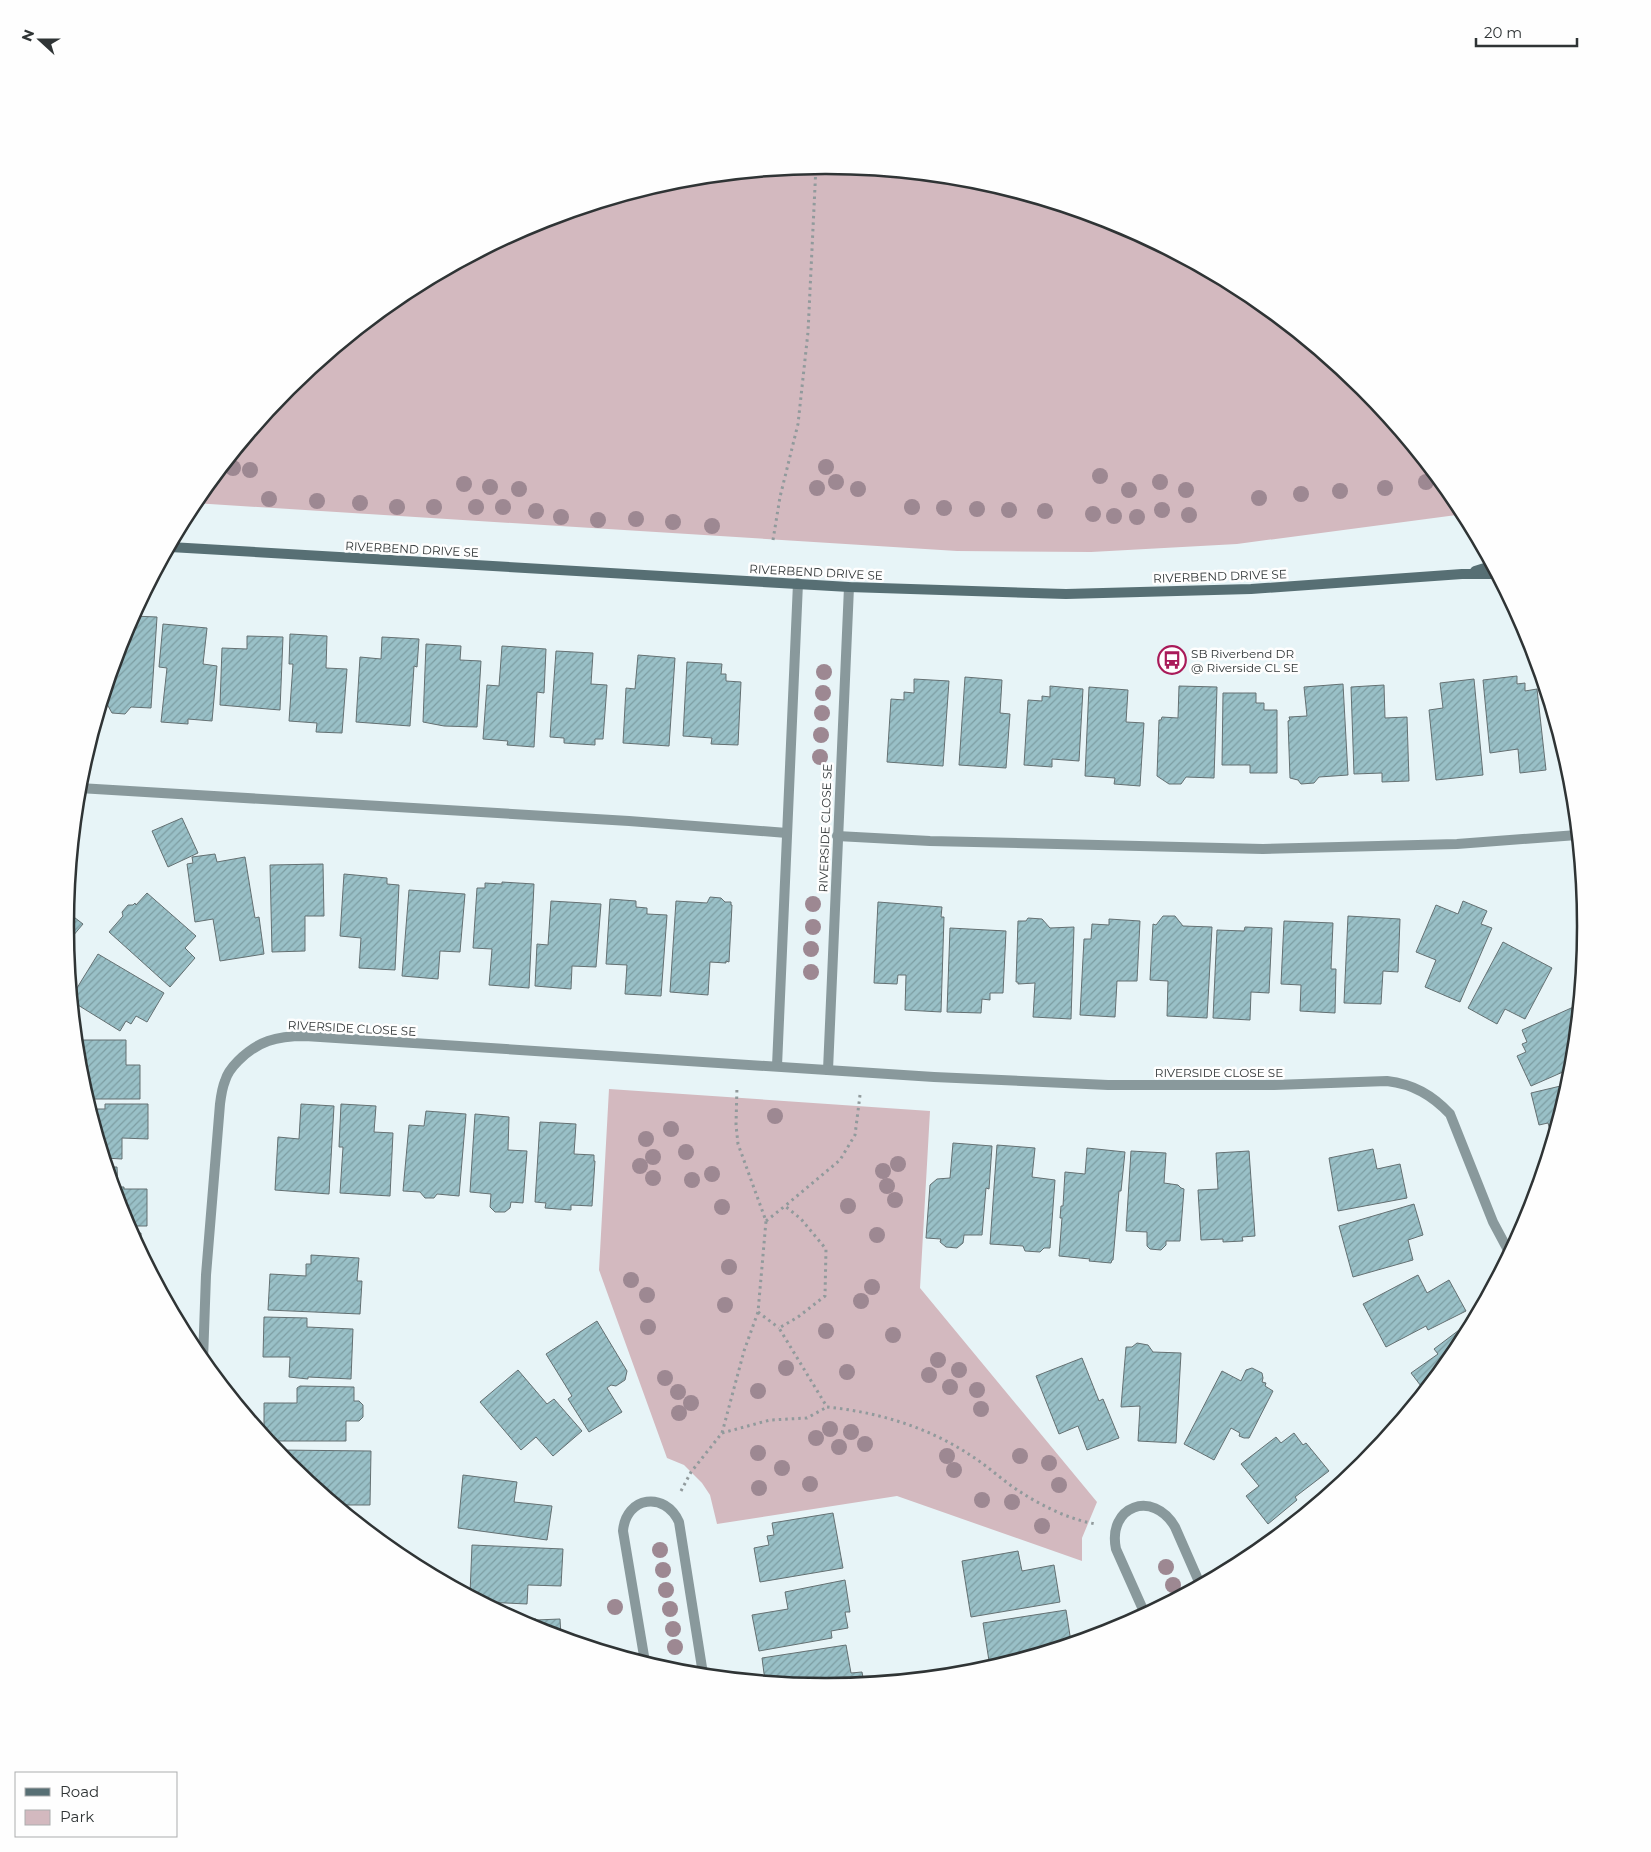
<svg xmlns="http://www.w3.org/2000/svg" width="1651" height="1852" viewBox="0 0 1651 1852" font-family="Montserrat,sans-serif">
  <defs>
    <pattern id="building-hatch" width="6" height="6" patternUnits="userSpaceOnUse" patternTransform="scale(1.25)"><rect width="6" height="6" fill="#99c0c7"/><path d="M-1 1l2-2M0 6l6-6M5 7l2-2" fill="none" stroke="#7d9da2"/></pattern>
  </defs>
  <rect width="100%" height="100%" fill="#e7f4f7"/>
  <!-- green -->
  <g fill="#d3b9bf">
    <path d="M826,166L974,180L1117,224L1248,294L1363,388L1458,504L1464,514L1237,544L1091,552L957,551L194,503L288,388L403,294L535,223L677,180Z"/>
    <path d="M609,1089L930,1111L920,1288L1097,1502L1082,1538V1561L897,1496L717,1524L710,1495L702,1483L684,1465L667,1458L599,1270Z"/>
  </g>
  <!-- building -->
  <g fill="url(#building-hatch)" stroke="#647072">
    <path d="M133,616L157,617L151,708L131,707L125,714L112,713L107,704H102L123,635Z"/>
    <path d="M163,624L207,628L203,664L217,666L212,721L188,719V724L161,722L167,668L159,667Z"/>
    <path d="M290,634L327,636L326,668L347,669L342,733L316,732L317,723L289,721L293,664H289Z"/>
    <path d="M247,636L283,637L280,710L220,705L222,648L247,649Z"/>
    <path d="M382,637L419,639L417,667L414,666L410,726L356,722L360,657L381,659Z"/>
    <path d="M426,644L461,646L460,660L481,661L477,727L444,726L423,722Z"/>
    <path d="M502,646L546,649L544,693L537,692L534,747L507,745L508,741L483,739L487,685L499,686Z"/>
    <path d="M556,651L593,653L591,684L607,685L603,739H595V745L564,743V738L550,737Z"/>
    <path d="M638,655L675,658L669,746L623,743L626,688L635,689Z"/>
    <path d="M687,662L722,664L721,674H726V681L741,682L738,745L711,744L712,738L683,736Z"/>
    <path d="M1517,676V684L1525,683V691L1537,689L1546,770L1520,773L1518,749L1490,753L1483,680Z"/>
    <path d="M965,677L1002,680L1000,713L1010,714L1006,768L959,765Z"/>
    <path d="M914,679L949,681L943,766L887,762L891,699L904,700V692L914,693Z"/>
    <path d="M1474,679L1483,775L1436,780L1429,710L1443,708L1440,683Z"/>
    <path d="M1343,684L1348,775L1319,777L1314,783L1301,784L1298,780L1290,778L1288,721L1290,720L1289,717L1307,716L1304,687Z"/>
    <path d="M1384,685L1385,718L1407,717L1409,781L1382,782V773L1354,774L1351,687Z"/>
    <path d="M1050,686L1083,689L1079,761L1052,759V767L1024,765L1028,700L1042,701V696L1050,697Z"/>
    <path d="M1179,686L1217,687L1214,778L1186,777L1181,784H1169L1157,776L1159,720H1161L1162,717L1178,718Z"/>
    <path d="M1089,687L1128,690L1126,722L1144,723L1140,786L1114,784L1115,778L1085,776Z"/>
    <path d="M1223,693H1256V703H1264V710H1277V773H1250V765H1222Z"/>
    <path d="M1558,734L1566,759L1562,758Z"/>
    <path d="M182,818L198,853L168,867L152,831Z"/>
    <path d="M215,854L217,862L245,857L255,918L259,917L264,954L220,961L213,919L195,922L187,864L193,863L192,857Z"/>
    <path d="M323,864L324,916H305V951L272,952L270,865Z"/>
    <path d="M344,874L387,878V884L399,885L395,970L359,968L361,938L340,936Z"/>
    <path d="M502,882L534,884L529,988L489,985L492,949L473,948L477,888H485V883L502,884Z"/>
    <path d="M409,890L465,894L460,952L440,951L438,979L402,976Z"/>
    <path d="M147,893L196,936L185,948L195,958L170,987L109,932L123,916L122,912L128,905H133L135,903L136,905Z"/>
    <path d="M710,897L721,898L725,902H731V905H732L729,962L726,961V963L710,962L708,995L670,992L676,901L707,903Z"/>
    <path d="M610,899L636,901V907L647,908V914L667,915L661,996L625,994L627,965L606,964Z"/>
    <path d="M551,901L601,904L596,967L572,966L571,989L535,986L537,944L548,945Z"/>
    <path d="M1463,901L1487,911L1481,924L1492,928L1460,1002L1425,987L1436,960L1416,952L1436,905L1458,914Z"/>
    <path d="M878,902L942,907L941,917H944L941,1012L905,1010L906,975H898L897,984L874,983Z"/>
    <path d="M66,911L83,924L67,943L65,926Z"/>
    <path d="M1163,916H1175L1183,926L1212,927L1207,1018L1167,1016L1168,981L1150,980L1153,924L1156,925Z"/>
    <path d="M1348,916L1400,919L1398,972L1383,971L1381,1004L1344,1003Z"/>
    <path d="M1028,918L1042,919L1050,928L1074,927L1071,1019L1033,1017L1035,983L1018,984V982H1016L1018,921H1026Z"/>
    <path d="M1109,919L1140,921L1137,981H1117L1115,1017L1080,1015L1084,939H1091L1092,924L1109,925Z"/>
    <path d="M1284,921L1333,923L1331,969H1336L1335,1013L1300,1011L1301,985L1281,984Z"/>
    <path d="M1245,927L1272,928L1269,993L1251,992L1250,1020L1213,1018L1217,930L1244,931Z"/>
    <path d="M950,928L1006,931L1003,993H990V1000L982,999L981,1013L947,1012Z"/>
    <path d="M1503,942L1552,968L1525,1019L1505,1009L1497,1024L1468,1008Z"/>
    <path d="M98,954L164,993L147,1022L136,1016L131,1024L126,1021L120,1031L73,1002L72,996Z"/>
    <path d="M1578,1005L1572,1068L1531,1086L1517,1056L1526,1052L1522,1044L1527,1042L1522,1030Z"/>
    <path d="M76,1040H126V1065H140V1099H87L80,1074Z"/>
    <path d="M1569,1084L1554,1131V1129L1550,1130L1548,1123L1539,1125L1531,1093Z"/>
    <path d="M105,1104H148V1139L122,1138V1159L105,1158L90,1109H105Z"/>
    <path d="M301,1104L334,1106L329,1194L275,1190L278,1137L299,1139Z"/>
    <path d="M341,1104L376,1106L374,1132L393,1133L390,1196L340,1193L343,1147H339Z"/>
    <path d="M426,1111L466,1114L459,1196L437,1194L434,1198H425L420,1192L403,1191L409,1125L424,1126Z"/>
    <path d="M475,1114L509,1117L508,1150L527,1151L523,1203L511,1202L510,1208L505,1212H495L490,1207L491,1194L470,1192Z"/>
    <path d="M540,1122L576,1124L574,1154L594,1155V1161H595L592,1206L571,1205V1210L545,1208L546,1203L535,1202Z"/>
    <path d="M953,1143L992,1146L989,1189L986,1188L982,1235H964L963,1243L957,1248L946,1247L940,1242L941,1239L926,1238L930,1185L937,1179L950,1178Z"/>
    <path d="M997,1145L1035,1148L1032,1177L1055,1180L1050,1248H1044L1040,1252L1025,1251L1023,1246L990,1244Z"/>
    <path d="M1087,1148L1125,1152L1121,1191H1119L1113,1260H1112L1111,1263L1089,1261L1090,1259L1059,1256L1062,1218H1060L1061,1206H1063L1065,1172L1085,1174Z"/>
    <path d="M1373,1149L1377,1169L1400,1164L1407,1198L1338,1211L1329,1158Z"/>
    <path d="M1131,1151L1166,1153L1164,1183L1178,1185L1181,1188L1184,1189L1180,1241H1166V1245L1161,1250L1150,1249L1147,1246V1232L1126,1231Z"/>
    <path d="M1249,1151L1255,1236L1242,1237L1243,1241L1223,1242V1239L1201,1240L1198,1190L1218,1189L1216,1153Z"/>
    <path d="M108,1167H117L118,1187H124V1189H147V1226H128L123,1217Z"/>
    <path d="M1414,1204L1423,1235L1408,1240L1413,1260L1353,1277L1339,1226Z"/>
    <path d="M131,1233H141V1251Z"/>
    <path d="M311,1255L359,1258L357,1281H362L360,1314L268,1310L270,1274L306,1276V1264H311Z"/>
    <path d="M1418,1275L1427,1293L1449,1280L1466,1311L1428,1330L1426,1326L1386,1347L1363,1304Z"/>
    <path d="M264,1317L307,1318V1327L353,1329L351,1379L308,1377V1379L289,1377L290,1357H263Z"/>
    <path d="M597,1321L627,1371L625,1380L616,1386L611,1385L607,1388L622,1412L589,1432L568,1399L572,1396L546,1354Z"/>
    <path d="M1467,1324L1469,1327L1458,1349L1424,1390L1411,1373L1438,1354L1434,1349Z"/>
    <path d="M1137,1343L1148,1345L1153,1352L1181,1353L1176,1443L1138,1441L1140,1406L1121,1407L1126,1347H1132Z"/>
    <path d="M1082,1358L1099,1401L1103,1399L1119,1438L1087,1450L1078,1426L1059,1434L1036,1376Z"/>
    <path d="M1252,1368L1262,1373L1263,1378L1262,1382L1266,1383L1265,1386L1273,1391L1249,1438H1244L1239,1436L1240,1433L1231,1428L1214,1460L1184,1444L1222,1371L1241,1381L1246,1370Z"/>
    <path d="M518,1370L547,1404L554,1399L582,1431L553,1456L536,1437L521,1450L480,1402Z"/>
    <path d="M300,1386L354,1387V1401H359L363,1405V1417L359,1421H346V1441H269L264,1435V1403H297V1388Z"/>
    <path d="M1294,1433L1303,1445L1306,1443L1329,1471L1295,1497L1297,1500L1268,1524L1246,1496L1259,1486L1241,1464L1276,1437L1281,1443Z"/>
    <path d="M277,1450L371,1451L370,1505H338L288,1464Z"/>
    <path d="M463,1475L517,1482L514,1502L552,1506L547,1540L458,1528Z"/>
    <path d="M1316,1499L1318,1501L1256,1552L1253,1549Z"/>
    <path d="M833,1513L843,1568L760,1582L754,1548L769,1545L767,1536L774,1535L772,1523Z"/>
    <path d="M472,1545L563,1549L561,1586L528,1585L527,1604L485,1602L470,1594Z"/>
    <path d="M1018,1551L1022,1571L1054,1565L1060,1602L971,1617L962,1561Z"/>
    <path d="M845,1580L850,1612H845L848,1628L831,1631L832,1638L759,1651L752,1615L788,1609L785,1592Z"/>
    <path d="M1066,1610L1071,1642L990,1667L983,1623Z"/>
    <path d="M536,1619V1620L560,1619L561,1637L534,1628L518,1620Z"/>
    <path d="M846,1645L851,1673L862,1672L864,1683L825,1686L765,1681L762,1658Z"/>
  </g>
  <g fill="none" stroke-linecap="round" stroke-linejoin="round">
    <!-- path -->
    <g stroke="#919a9c" stroke-width="3" stroke-dasharray="2.5 4" stroke-linecap="butt">
      <path d="M773,540L780,497L798,424L808,332L816,166"/>
      <path d="M860,1095L855,1135L840,1160L785,1206L801,1219L826,1249L825,1296L798,1317L779,1328L827,1407C877,1412 928,1427 970,1455C988,1466 1004,1482 1022,1493C1044,1507 1071,1520 1096,1524"/>
      <path d="M766,1221L785,1206"/>
      <path d="M758,1312L779,1328"/>
      <path d="M722,1433L770,1420L807,1418L827,1407"/>
      <path d="M681,1491L691,1472L722,1433L744,1351L758,1312L766,1221L738,1144L736,1125L737,1086"/>
    </g>
    <!-- lane -->
    <g stroke="#89999c" stroke-width="10">
      <path d="M79,788L629,821L787,833"/>
      <path d="M837,836L930,841L1263,849L1457,844L1577,835"/>
    </g>
    <!-- street -->
    <g stroke="#89999c" stroke-width="10">
      <path d="M777,1066L798,583"/>
      <path d="M828,1070L849,587"/>
      <path d="M203,1360L206,1275L220,1104C221,1096 222,1088 225,1081C227,1074 233,1066 238,1061C258,1041 276,1036 305,1036L934,1077L1108,1085H1274L1387,1081C1413,1084 1432,1095 1450,1114L1493,1222L1509,1252"/>
      <path d="M1145,1614L1116,1549C1107,1506 1153,1489 1175,1527L1200,1584"/>
      <path d="M645,1662L623,1531C626,1496 665,1491 679,1522L703,1674"/>
    </g>
    <!-- secondary -->
    <g stroke="#576f74" stroke-width="10">
      <path d="M170,547L849,587L1066,594L1251,589L1462,574H1495"/>
      <path d="M1475,571L1491,566"/>
    </g>
  </g>
  <!-- trees -->
  <g fill="#9d8892">
    <circle cx="826" cy="467" r="8"/>
    <circle cx="233" cy="468" r="8"/>
    <circle cx="250" cy="470" r="8"/>
    <circle cx="1100" cy="476" r="8"/>
    <circle cx="836" cy="482" r="8"/>
    <circle cx="1160" cy="482" r="8"/>
    <circle cx="1426" cy="482" r="8"/>
    <circle cx="464" cy="484" r="8"/>
    <circle cx="490" cy="487" r="8"/>
    <circle cx="817" cy="488" r="8"/>
    <circle cx="1385" cy="488" r="8"/>
    <circle cx="519" cy="489" r="8"/>
    <circle cx="858" cy="489" r="8"/>
    <circle cx="1129" cy="490" r="8"/>
    <circle cx="1186" cy="490" r="8"/>
    <circle cx="1340" cy="491" r="8"/>
    <circle cx="1301" cy="494" r="8"/>
    <circle cx="1259" cy="498" r="8"/>
    <circle cx="269" cy="499" r="8"/>
    <circle cx="317" cy="501" r="8"/>
    <circle cx="360" cy="503" r="8"/>
    <circle cx="397" cy="507" r="8"/>
    <circle cx="434" cy="507" r="8"/>
    <circle cx="476" cy="507" r="8"/>
    <circle cx="503" cy="507" r="8"/>
    <circle cx="912" cy="507" r="8"/>
    <circle cx="944" cy="508" r="8"/>
    <circle cx="977" cy="509" r="8"/>
    <circle cx="1009" cy="510" r="8"/>
    <circle cx="1162" cy="510" r="8"/>
    <circle cx="536" cy="511" r="8"/>
    <circle cx="1045" cy="511" r="8"/>
    <circle cx="1093" cy="514" r="8"/>
    <circle cx="1189" cy="515" r="8"/>
    <circle cx="1114" cy="516" r="8"/>
    <circle cx="561" cy="517" r="8"/>
    <circle cx="1137" cy="517" r="8"/>
    <circle cx="636" cy="519" r="8"/>
    <circle cx="598" cy="520" r="8"/>
    <circle cx="673" cy="522" r="8"/>
    <circle cx="712" cy="526" r="8"/>
    <circle cx="824" cy="672" r="8"/>
    <circle cx="823" cy="693" r="8"/>
    <circle cx="822" cy="713" r="8"/>
    <circle cx="821" cy="735" r="8"/>
    <circle cx="820" cy="757" r="8"/>
    <circle cx="813" cy="904" r="8"/>
    <circle cx="813" cy="927" r="8"/>
    <circle cx="811" cy="949" r="8"/>
    <circle cx="811" cy="972" r="8"/>
    <circle cx="775" cy="1116" r="8"/>
    <circle cx="671" cy="1129" r="8"/>
    <circle cx="646" cy="1139" r="8"/>
    <circle cx="686" cy="1152" r="8"/>
    <circle cx="653" cy="1157" r="8"/>
    <circle cx="898" cy="1164" r="8"/>
    <circle cx="640" cy="1166" r="8"/>
    <circle cx="883" cy="1171" r="8"/>
    <circle cx="712" cy="1174" r="8"/>
    <circle cx="653" cy="1178" r="8"/>
    <circle cx="692" cy="1180" r="8"/>
    <circle cx="887" cy="1186" r="8"/>
    <circle cx="895" cy="1200" r="8"/>
    <circle cx="848" cy="1206" r="8"/>
    <circle cx="722" cy="1207" r="8"/>
    <circle cx="877" cy="1235" r="8"/>
    <circle cx="729" cy="1267" r="8"/>
    <circle cx="631" cy="1280" r="8"/>
    <circle cx="872" cy="1287" r="8"/>
    <circle cx="647" cy="1295" r="8"/>
    <circle cx="861" cy="1301" r="8"/>
    <circle cx="725" cy="1305" r="8"/>
    <circle cx="648" cy="1327" r="8"/>
    <circle cx="826" cy="1331" r="8"/>
    <circle cx="893" cy="1335" r="8"/>
    <circle cx="938" cy="1360" r="8"/>
    <circle cx="786" cy="1368" r="8"/>
    <circle cx="959" cy="1370" r="8"/>
    <circle cx="847" cy="1372" r="8"/>
    <circle cx="929" cy="1375" r="8"/>
    <circle cx="665" cy="1378" r="8"/>
    <circle cx="950" cy="1387" r="8"/>
    <circle cx="977" cy="1390" r="8"/>
    <circle cx="758" cy="1391" r="8"/>
    <circle cx="678" cy="1392" r="8"/>
    <circle cx="691" cy="1403" r="8"/>
    <circle cx="981" cy="1409" r="8"/>
    <circle cx="679" cy="1413" r="8"/>
    <circle cx="830" cy="1429" r="8"/>
    <circle cx="851" cy="1432" r="8"/>
    <circle cx="816" cy="1438" r="8"/>
    <circle cx="865" cy="1444" r="8"/>
    <circle cx="839" cy="1447" r="8"/>
    <circle cx="758" cy="1453" r="8"/>
    <circle cx="947" cy="1456" r="8"/>
    <circle cx="1020" cy="1456" r="8"/>
    <circle cx="1049" cy="1463" r="8"/>
    <circle cx="782" cy="1468" r="8"/>
    <circle cx="954" cy="1470" r="8"/>
    <circle cx="810" cy="1484" r="8"/>
    <circle cx="1059" cy="1485" r="8"/>
    <circle cx="759" cy="1488" r="8"/>
    <circle cx="982" cy="1500" r="8"/>
    <circle cx="1012" cy="1502" r="8"/>
    <circle cx="1042" cy="1526" r="8"/>
    <circle cx="660" cy="1550" r="8"/>
    <circle cx="1166" cy="1567" r="8"/>
    <circle cx="663" cy="1570" r="8"/>
    <circle cx="1173" cy="1585" r="8"/>
    <circle cx="666" cy="1590" r="8"/>
    <circle cx="615" cy="1607" r="8"/>
    <circle cx="670" cy="1609" r="8"/>
    <circle cx="673" cy="1629" r="8"/>
    <circle cx="675" cy="1647" r="8"/>
  </g>
  <!-- icons -->
  <defs>
    <symbol id="bus-ring" viewBox="-11 -11 22 22"><circle r="9.5" fill="#fefefe" stroke="#a91a59" stroke-width="1.5"/><path d="M-5-6H5V4H4V6H2V4H-2V6H-4V4H-5ZM-3.5-4V0h7V-4ZM-3.5 1.2v1.5H-2V1.2ZM2 1.2v1.5H3.5V1.2Z" fill="#a91a59"/></symbol>
  </defs>
  <g fill-rule="evenodd">
    <use href="#bus-ring" x="1156" y="644" width="32" height="32"/>
  </g>
  <g text-anchor="middle" dominant-baseline="central" stroke-width="5" stroke-linejoin="round" paint-order="stroke">
    <!-- street labels -->
    <g font-size="12" fill="#2f3435" stroke="#fefefe">
      <text transform="translate(412 549) rotate(3)">RIVERBEND DRIVE SE</text>
      <text transform="translate(816 572) rotate(3)">RIVERBEND DRIVE SE</text>
      <text transform="translate(1220 576) rotate(-2)">RIVERBEND DRIVE SE</text>
      <text transform="translate(825 828) rotate(-88)">RIVERSIDE CLOSE SE</text>
      <text transform="translate(352 1028) rotate(3)">RIVERSIDE CLOSE SE</text>
      <text x="1219" y="1072">RIVERSIDE CLOSE SE</text>
    </g>
    <!-- poi labels -->
    <g font-size="12" fill="#2f3435" stroke="#fefefe" text-anchor="start">
      <text x="1191" y="653">SB Riverbend DR<tspan x="1191" dy="14">@ Riverside CL SE</tspan></text>
    </g>
  </g>
  <!-- crop -->
  <path d="M0 0H1651V1852H0ZM825 174H826A751 751 0 0 1 1577 925V927A751 751 0 0 1 826 1678H825A751 751 0 0 1 74 927V925A751 751 0 0 1 825 174Z" fill="#fefefe" fill-rule="evenodd"/>
  <path fill="none" stroke="#2f3435" stroke-width="2.5" d="M825 174H826A751 751 0 0 1 1577 925V927A751 751 0 0 1 826 1678H825A751 751 0 0 1 74 927V925A751 751 0 0 1 825 174Z"/>
  <!-- legend -->
  <rect x="15" y="1772" width="162" height="65" fill="#fefefe" stroke="#abadae"/>
  <rect x="25" y="1788" width="25" height="8" fill="#576f74" stroke="#abadae"/>
  <text x="60" y="1797" font-size="15" fill="#2f3435">Road</text>
  <rect x="25" y="1810" width="25" height="15" fill="#d3b9bf" stroke="#abadae"/>
  <text x="60" y="1822" font-size="15" fill="#2f3435">Park</text>
  <!-- north arrow -->
  <g transform="translate(40 40) rotate(291)" stroke="#fefefe" stroke-width="4" paint-order="stroke">
  <path d="M0-4L9 19L0 12L-9 19Z" fill="#2f3435"/>
  <text y="-8" font-size="14" font-weight="bold" text-anchor="middle" fill="#2f3435">N</text>
  </g>
  <!-- scale -->
  <path d="M1476 38v8h101v-8" fill="none" stroke="#2f3435" stroke-width="2.5"/>
  <text x="1484" y="38" font-size="15" fill="#2f3435" stroke="#fefefe" stroke-width="4" paint-order="stroke">20 m</text>
</svg>
